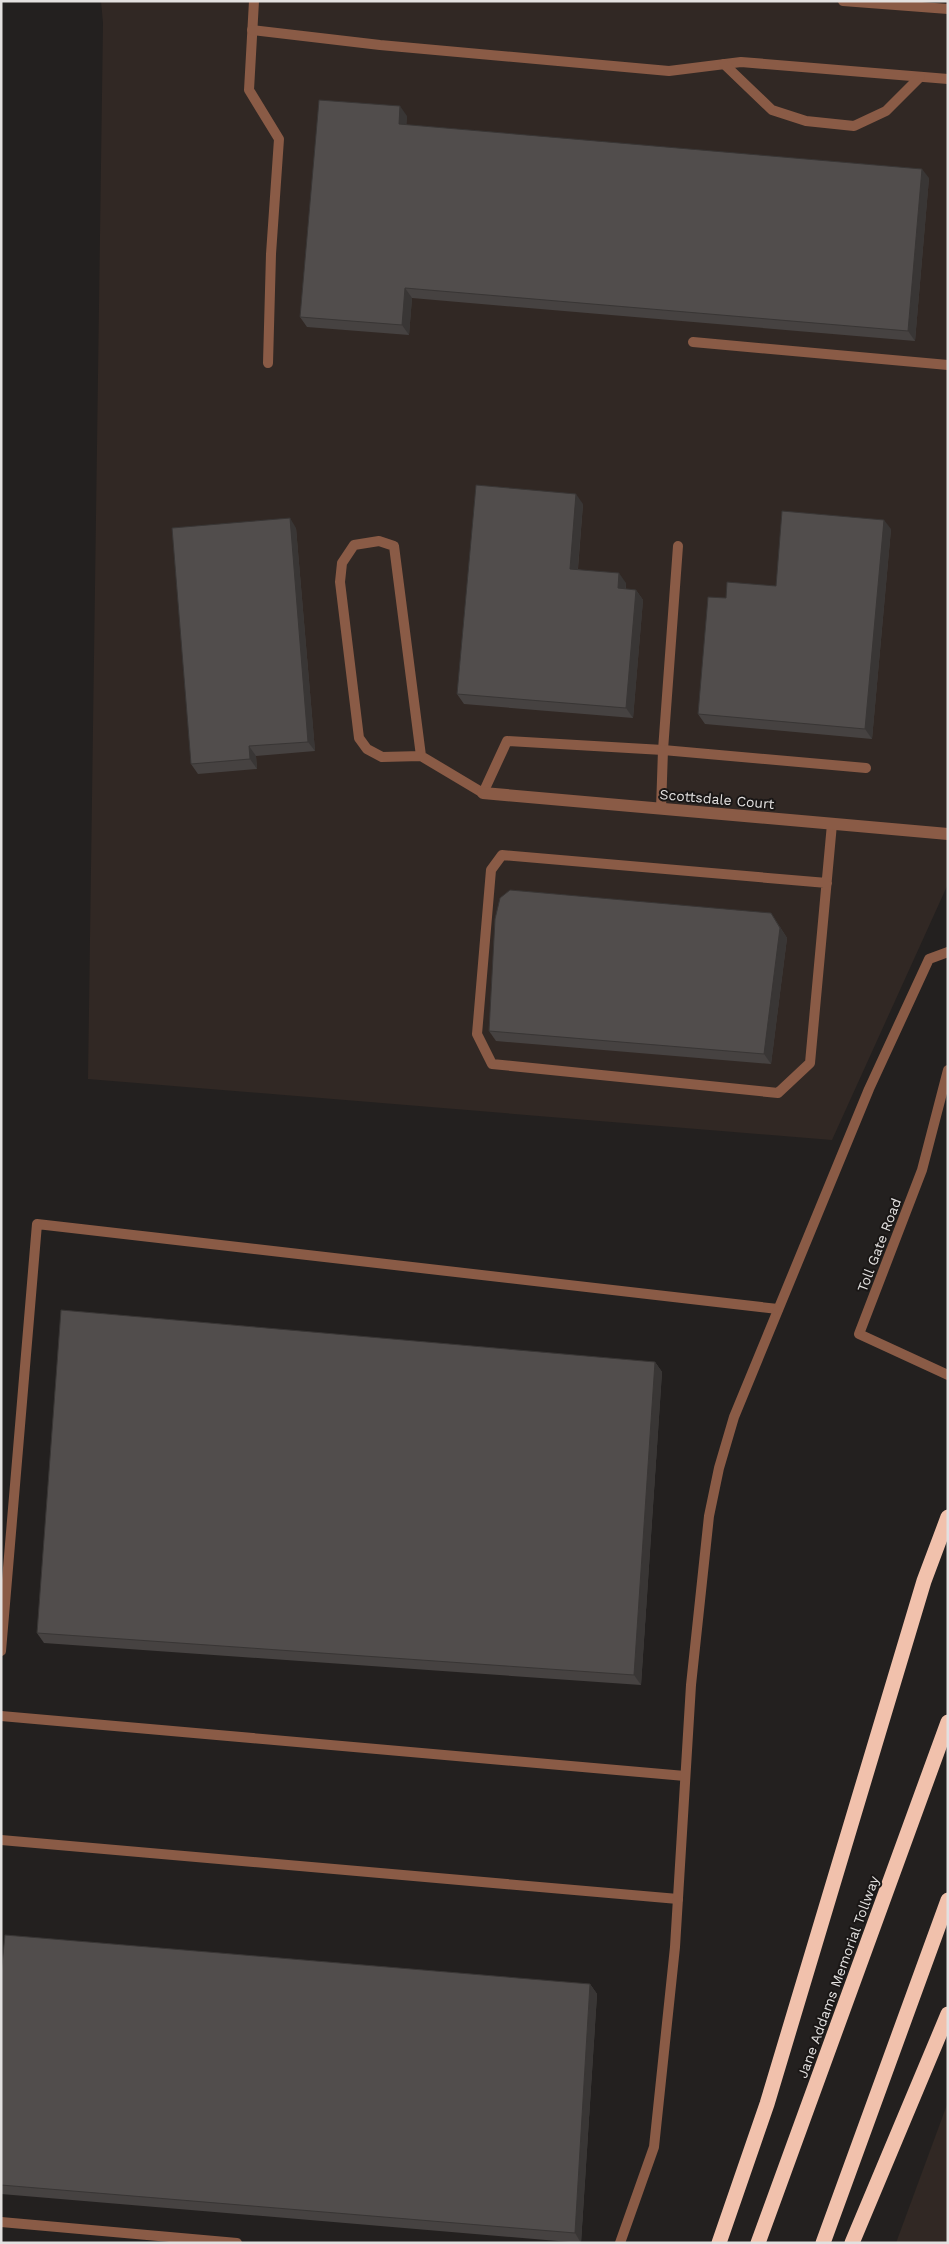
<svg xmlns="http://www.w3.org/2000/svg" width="949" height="2244" viewBox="0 0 949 2244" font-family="'Work Sans',sans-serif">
  <rect width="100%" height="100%" fill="#23201f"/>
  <!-- built -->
  <g fill="#312824">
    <path d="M101,1H948V884L832,1140L88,1079L103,23Z"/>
    <path d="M948,2102V2243H896Z"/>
  </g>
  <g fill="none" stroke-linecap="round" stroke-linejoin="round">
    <!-- service -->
    <g stroke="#8a5b46" stroke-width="10">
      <path d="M254,1L249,90L279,139L271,254L268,363"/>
      <path d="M843,1L948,9"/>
      <path d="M252,30L380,45L669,71L741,62L948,79"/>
      <path d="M724,64L772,110L806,121L854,126L886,111L920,77"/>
      <path d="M693,342L948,365"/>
      <path d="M421,756L394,546L379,541L354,545L342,563L340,582L359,738L367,749L382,757L421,756L483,793L507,741L663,750L678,546"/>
      <path d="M661,809L663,750L866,768"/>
      <path d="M827,883L502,855L491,870L477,1034L492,1064L778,1093L810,1063L832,824"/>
      <path d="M948,1070L922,1170L859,1334L948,1375"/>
      <path d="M1,1651L37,1224L778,1309"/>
      <path d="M1,1716L685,1776"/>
      <path d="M1,1840L678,1899"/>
      <path d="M1,2222L237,2243"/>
      <path d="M620,2243L654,2147L675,1947L691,1685L709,1516L719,1468L734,1417L869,1089L929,959L948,952"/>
    </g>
    <!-- minor -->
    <path stroke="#8a5b46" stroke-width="12" d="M483,793L948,834"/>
    <!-- motorway -->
    <g stroke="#f1c1ac" stroke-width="15">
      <path d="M719,2243L767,2104L924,1581L948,1517"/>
      <path d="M758,2243L948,1722"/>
      <path d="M823,2243L948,1900"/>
      <path d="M852,2243L948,2014"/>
    </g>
  </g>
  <!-- wall -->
  <g fill="#464241">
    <path d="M407,116L406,125L929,178L915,341L412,298L409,335L307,327L300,317Z"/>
    <path d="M583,504L578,569L626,583V589L636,590L643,600L633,718L464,704L457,694Z"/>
    <path d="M296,528L315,751L256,756L257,769L198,774L191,764Z"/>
    <path d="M891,529L872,739L705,724L698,714L726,598L776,586Z"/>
    <path d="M771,913L787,938L771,1064L496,1041L489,1031Z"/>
    <path d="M655,1362L662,1372L641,1685L44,1643L37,1633Z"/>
    <path d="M1,1975L590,1984L597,1994L581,2243L1,2194Z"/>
  </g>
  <!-- shaded-wall -->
  <g fill="#393635">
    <path d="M400,106L407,116L406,134L399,124Z"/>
    <path d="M922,169L929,178L915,341L908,331Z"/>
    <path d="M405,288L412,298L409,335L402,325Z"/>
    <path d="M576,494L583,504L577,578L570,569Z"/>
    <path d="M290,518L296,528L315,751L308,742Z"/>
    <path d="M884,520L891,529L872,739L865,729Z"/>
    <path d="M619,573L626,583L625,598L618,588Z"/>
    <path d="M636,590L643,600L633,718L626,708Z"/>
    <path d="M249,746L256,756L257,769L250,759Z"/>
    <path d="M771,913L787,938L771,1064L764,1054Z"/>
    <path d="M655,1362L662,1372L641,1685L634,1675Z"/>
    <path d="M590,1984L597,1994L581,2243L575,2233Z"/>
  </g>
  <!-- building -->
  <g fill="#514d4c" stroke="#393635">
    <path d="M319,100L400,106L399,124L922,169L908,331L405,288L402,325L300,317Z"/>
    <path d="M476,485L576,494L570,569L619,573L618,588L636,590L626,708L457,694Z"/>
    <path d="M782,511L884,520L865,729L698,714L708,597L726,598L727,582L776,586Z"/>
    <path d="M290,518L308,742L249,746L250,759L191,764L172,528Z"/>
    <path d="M510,890L771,913L780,928L764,1054L489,1031L495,919L500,898Z"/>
    <path d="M61,1310L655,1362L634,1675L37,1633Z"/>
    <path d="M5,1935L590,1984L575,2233L1,2185V1975Z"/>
  </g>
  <g text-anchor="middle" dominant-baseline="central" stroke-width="4" stroke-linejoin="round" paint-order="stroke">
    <!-- street labels -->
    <g font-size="14" fill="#e3e1e0" stroke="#1a1716">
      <text transform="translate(717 799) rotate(5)">Scottsdale Court</text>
      <text transform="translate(879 1245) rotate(-69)">Toll Gate Road</text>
      <text transform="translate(838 1977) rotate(-70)">Jane Addams Memorial Tollway</text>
    </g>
  </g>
  <!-- border -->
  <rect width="949" height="2244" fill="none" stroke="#e3e1e0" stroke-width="5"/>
</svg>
